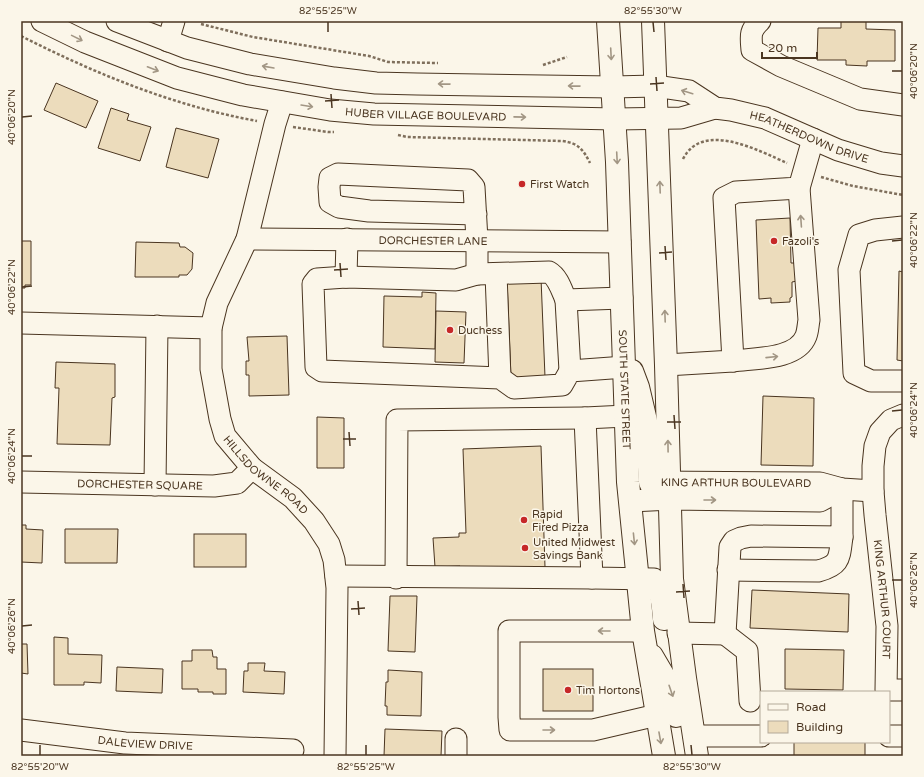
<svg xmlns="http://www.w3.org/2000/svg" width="924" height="777" viewBox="0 0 924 777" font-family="'Varela Round',sans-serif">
  <rect width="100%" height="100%" fill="#fbf6e9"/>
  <!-- building -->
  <g fill="#ecdcbc" stroke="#4a3520">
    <path d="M841,21H866V29L895,30V61H867V66L846,65V60H817L818,28H841Z"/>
    <path d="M56,83L98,101L86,128L44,110Z"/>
    <path d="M111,108L129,114L127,120L151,127L140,161L98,148Z"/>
    <path d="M176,128L219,139L208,178L166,167Z"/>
    <path d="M790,218L791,263H796L797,281L792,282V297L790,298V302L771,303V298L759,299L756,220Z"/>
    <path d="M21,241H31V285H25V288H21Z"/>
    <path d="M136,242L179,243L180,247H185L193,253L192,269L187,275H179V277H135Z"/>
    <path d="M899,271L903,272V361L897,360Z"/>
    <path d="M541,278L545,377L511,378L507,279Z"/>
    <path d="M422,292L436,293L435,349L383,347L384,296L422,297Z"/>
    <path d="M436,311L466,312L464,363L435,362Z"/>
    <path d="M287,336L289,395L249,396V375H246V361H249L247,337Z"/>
    <path d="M56,362L115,364V397L112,398L110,445L57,444L59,388H55Z"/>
    <path d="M763,396L814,398L813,466L761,465Z"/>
    <path d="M317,417L344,418V468H317Z"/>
    <path d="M541,446L545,567L460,570V566L435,567L433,538L459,537V533H466L463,449Z"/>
    <path d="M21,525H26V529L43,530L42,563L21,562Z"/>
    <path d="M65,529H118L117,563H65Z"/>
    <rect x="194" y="534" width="52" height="33"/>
    <path d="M752,590L849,594L848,632L750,628Z"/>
    <path d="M390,596H417L415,652L388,651Z"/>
    <path d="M54,637L68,638V654L102,655L101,683L84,682V685H54Z"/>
    <path d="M21,644H27L28,674L21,673Z"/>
    <path d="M785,649L844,650L843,690L785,689Z"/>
    <path d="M192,650H212L213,657H217V669H226V694H213V692H198V689H182V661H192Z"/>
    <path d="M248,663H265L264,671L285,672L284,694L243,692L244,671H248Z"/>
    <path d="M117,667L163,669L162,693L116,691Z"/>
    <rect x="543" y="669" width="50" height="42"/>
    <path d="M388,670L422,672L421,716L387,715V706H385L386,682H388Z"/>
    <path d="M385,729L442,731L441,756H384Z"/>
    <rect x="794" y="742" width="71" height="14"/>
  </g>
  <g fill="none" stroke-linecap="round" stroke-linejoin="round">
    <defs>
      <g id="minor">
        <path id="s1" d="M42,21L85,42L177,78L243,95L330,110L374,114L615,119L681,118L715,108"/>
        <path id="s2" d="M117,21L187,48L250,64L334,78L376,83L417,84L613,87L655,86L689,91L715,108L731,110L765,118L838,150L881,163L903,166"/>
        <path d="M760,21C749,31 751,37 752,50L781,66L860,99L903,105"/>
        <path d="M168,41L174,21"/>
        <path id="s3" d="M282,102L275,124L247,239L217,303L211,328V369L220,419L225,436L252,468L293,498L314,521L329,544L334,560L337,588L335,756"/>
        <path d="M476,214L369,211L339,207L330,202L329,187L330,178L338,174L468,180L474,187L477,240V274"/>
        <path d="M903,227L875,230L859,235L849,270L854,373L871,381H903"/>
        <path id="s4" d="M247,239L620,242"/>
        <path d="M496,274L500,378"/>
        <path d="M346,277L347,239"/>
        <path d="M622,298L566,300C562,291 558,277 549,272L477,274L456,280L346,277L317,279L313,284L316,367L322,371L500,378L514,388L562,385L570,371L625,367"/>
        <path d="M566,300L570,371"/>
        <path d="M21,323L211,328"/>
        <path d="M733,361C754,358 797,360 806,336C808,331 808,325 809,320L799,188"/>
        <path d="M666,365L733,361L724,198L736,192L799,188L813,139"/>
        <path id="s5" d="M903,415L891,420L880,432L875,446L873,466V491L875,515L887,626L886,690H903"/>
        <path d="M626,416L585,418L592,578L654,579"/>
        <path id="s6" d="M21,482L214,486L237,483L252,468"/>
        <path id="s7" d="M651,482L820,483L842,489L873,491"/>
        <path d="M155,485L157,326"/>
        <path d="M631,501L671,499L820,501L842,489"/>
        <path d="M728,570L818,571C841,565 839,558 842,537"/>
        <path d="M336,576L592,578"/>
        <path d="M396,578L397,420L585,418"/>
        <path d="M643,631H509V717L510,730H593L657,715"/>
        <path d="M678,633L725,634L730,547L734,541L741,538L751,536L842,537V489"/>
        <path d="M725,634L747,651L750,701"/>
        <path id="s8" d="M21,730L125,743L293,750"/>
        <path d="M694,736H761"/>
        <path d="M889,736H903"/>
        <path d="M456,756V739"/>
      </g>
      <g id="major">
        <path id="s9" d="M608,21L617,162L628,482L643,631L664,756"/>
        <path d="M653,21L666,365L672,579L685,678L697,756"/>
        <path d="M632,371L638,387L646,421L650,482L653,489L671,499"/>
        <path d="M639,579C663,587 662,596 664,619"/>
        <path d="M652,656L672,690L676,716"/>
      </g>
    </defs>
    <!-- minor casing -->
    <use href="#minor" stroke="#4a3520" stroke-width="23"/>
    <!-- major casing -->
    <use href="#major" stroke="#4a3520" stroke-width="24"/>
    <!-- path -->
    <g stroke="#7f6f5c" stroke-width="2.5" stroke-dasharray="3 2" stroke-linecap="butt">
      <path d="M201,24L253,37L369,56L388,62L438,63"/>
      <path d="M21,36C96,74 174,106 257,121"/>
      <path d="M543,65L567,57"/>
      <path d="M293,127L328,132H334"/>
      <path d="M398,135L407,137L562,141C578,143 583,149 590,163"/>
      <path d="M683,159C703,120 759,151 787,163"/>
      <path d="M821,177L853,186L903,195"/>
    </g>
    <!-- minor -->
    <use href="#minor" stroke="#fbf6e9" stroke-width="21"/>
    <!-- major -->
    <use href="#major" stroke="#fbf6e9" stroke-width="22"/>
  </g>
  <!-- one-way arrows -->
  <defs><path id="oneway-shaft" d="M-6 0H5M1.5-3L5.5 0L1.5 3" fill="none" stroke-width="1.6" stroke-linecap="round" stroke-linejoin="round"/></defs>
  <g stroke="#a29684">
    <use href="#oneway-shaft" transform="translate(77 38) rotate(26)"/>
    <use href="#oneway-shaft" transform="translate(611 54) rotate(87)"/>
    <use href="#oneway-shaft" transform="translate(268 67) rotate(-170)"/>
    <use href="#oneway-shaft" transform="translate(153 69) rotate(21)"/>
    <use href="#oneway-shaft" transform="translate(444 84) rotate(-179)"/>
    <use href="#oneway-shaft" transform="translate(574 86) rotate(-179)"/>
    <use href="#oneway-shaft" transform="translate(687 92) rotate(-163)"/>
    <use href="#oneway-shaft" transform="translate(307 106) rotate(9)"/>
    <use href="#oneway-shaft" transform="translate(520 117) rotate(1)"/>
    <use href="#oneway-shaft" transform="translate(617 158) rotate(87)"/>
    <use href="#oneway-shaft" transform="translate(660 187) rotate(-92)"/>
    <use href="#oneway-shaft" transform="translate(801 221) rotate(-94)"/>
    <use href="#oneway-shaft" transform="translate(665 316) rotate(-92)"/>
    <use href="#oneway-shaft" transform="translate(772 357) rotate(-6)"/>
    <use href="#oneway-shaft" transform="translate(668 446) rotate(-91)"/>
    <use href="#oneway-shaft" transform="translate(710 500)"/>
    <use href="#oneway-shaft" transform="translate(634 539) rotate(84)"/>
    <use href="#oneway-shaft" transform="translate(604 631) rotate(-180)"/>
    <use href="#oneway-shaft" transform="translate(671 691) rotate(71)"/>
    <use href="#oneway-shaft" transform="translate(549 730)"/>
    <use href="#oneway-shaft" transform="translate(660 738) rotate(80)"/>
  </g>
  <!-- ticks -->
  <path fill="none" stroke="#4a3520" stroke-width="1.5" d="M328,22V32M653,22L654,32M892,71H902M656,77L657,91M650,84L664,83M331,94L332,108M325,101L339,100M22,117L32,116M892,241L902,240M665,246L666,260M659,253L672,252M340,263L341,277M334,270L348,269M22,287L32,286M892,411L902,410M674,415L675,429M667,422H681M349,432L350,446M343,439H356M22,456H32M892,580H902M683,584L684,598M676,592L690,591M358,601L359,615M351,609L365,608M22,626L32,625M40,745V755M366,745V755M691,745L692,755"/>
  <!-- markers -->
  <g fill="#c62828" stroke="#fbf6e9" stroke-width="1.5">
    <circle cx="522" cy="184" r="4"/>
    <circle cx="774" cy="241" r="4"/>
    <circle cx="450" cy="330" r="4"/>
    <circle cx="524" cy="520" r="4"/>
    <circle cx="525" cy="548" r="4"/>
    <circle cx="568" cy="690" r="4"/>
  </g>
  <g text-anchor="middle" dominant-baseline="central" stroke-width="3" stroke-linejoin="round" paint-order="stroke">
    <!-- street labels -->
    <g font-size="11" fill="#4a3520" stroke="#fbf6e9">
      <text stroke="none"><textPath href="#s1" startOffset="399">HUBER VILLAGE BOULEVARD</textPath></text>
      <text stroke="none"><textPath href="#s2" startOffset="711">HEATHERDOWN DRIVE</textPath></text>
      <text stroke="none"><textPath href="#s4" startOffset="186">DORCHESTER LANE</textPath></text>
      <text stroke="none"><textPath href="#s9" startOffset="369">SOUTH STATE STREET</textPath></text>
      <text stroke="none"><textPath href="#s3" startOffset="404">HILLSDOWNE ROAD</textPath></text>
      <text stroke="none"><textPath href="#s7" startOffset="85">KING ARTHUR BOULEVARD</textPath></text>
      <text stroke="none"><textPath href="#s6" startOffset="119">DORCHESTER SQUARE</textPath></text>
      <text stroke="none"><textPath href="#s5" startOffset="198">KING ARTHUR COURT</textPath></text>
      <text stroke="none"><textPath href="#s8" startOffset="125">DALEVIEW DRIVE</textPath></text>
    </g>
    <!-- poi labels -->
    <g font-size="11" fill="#4a3520" stroke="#fbf6e9" text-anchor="start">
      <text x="530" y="184">First Watch</text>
      <text x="782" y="241">Fazoli's</text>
      <text x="458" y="330">Duchess</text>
      <text x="532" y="514">Rapid<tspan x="532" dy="13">Fired Pizza</tspan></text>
      <text x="533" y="542">United Midwest<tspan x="533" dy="13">Savings Bank</tspan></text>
      <text x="576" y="690">Tim Hortons</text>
    </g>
  </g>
  <!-- border -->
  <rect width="924" height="777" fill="none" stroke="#fbf6e9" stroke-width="44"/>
  <!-- legend -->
  <rect x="760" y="691" width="130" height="52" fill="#fbf6e9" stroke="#b4a999"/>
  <rect x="768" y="704" width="20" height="6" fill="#fbf6e9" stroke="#b4a999"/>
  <text x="796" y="711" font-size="12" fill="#4a3520">Road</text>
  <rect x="768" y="721" width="20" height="12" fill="#ecdcbc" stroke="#b4a999"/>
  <text x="796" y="731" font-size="12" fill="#4a3520">Building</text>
  <!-- scale -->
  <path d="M762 52v6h55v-6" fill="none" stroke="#4a3520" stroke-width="2"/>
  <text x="768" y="52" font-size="12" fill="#4a3520" stroke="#fbf6e9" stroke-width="3" paint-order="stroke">20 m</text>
  <rect x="22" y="22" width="880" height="733" fill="none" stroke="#4a3520" stroke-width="1.5"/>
  <g font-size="10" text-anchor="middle" fill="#4a3520">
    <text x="328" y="14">82°55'25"W</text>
    <text x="653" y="14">82°55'30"W</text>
    <text transform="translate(913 71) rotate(-90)" y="4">40°06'20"N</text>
    <text transform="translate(11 117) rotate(-90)" y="4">40°06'20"N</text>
    <text transform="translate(913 240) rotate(-90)" y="4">40°06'22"N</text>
    <text transform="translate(11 287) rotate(-90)" y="4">40°06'22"N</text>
    <text transform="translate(913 410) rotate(-90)" y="4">40°06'24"N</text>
    <text transform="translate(11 456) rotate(-90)" y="4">40°06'24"N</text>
    <text transform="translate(913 580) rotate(-90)" y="4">40°06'26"N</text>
    <text transform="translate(11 626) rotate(-90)" y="4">40°06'26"N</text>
    <text x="40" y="770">82°55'20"W</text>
    <text x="366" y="770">82°55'25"W</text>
    <text x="692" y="770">82°55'30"W</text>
  </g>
</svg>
